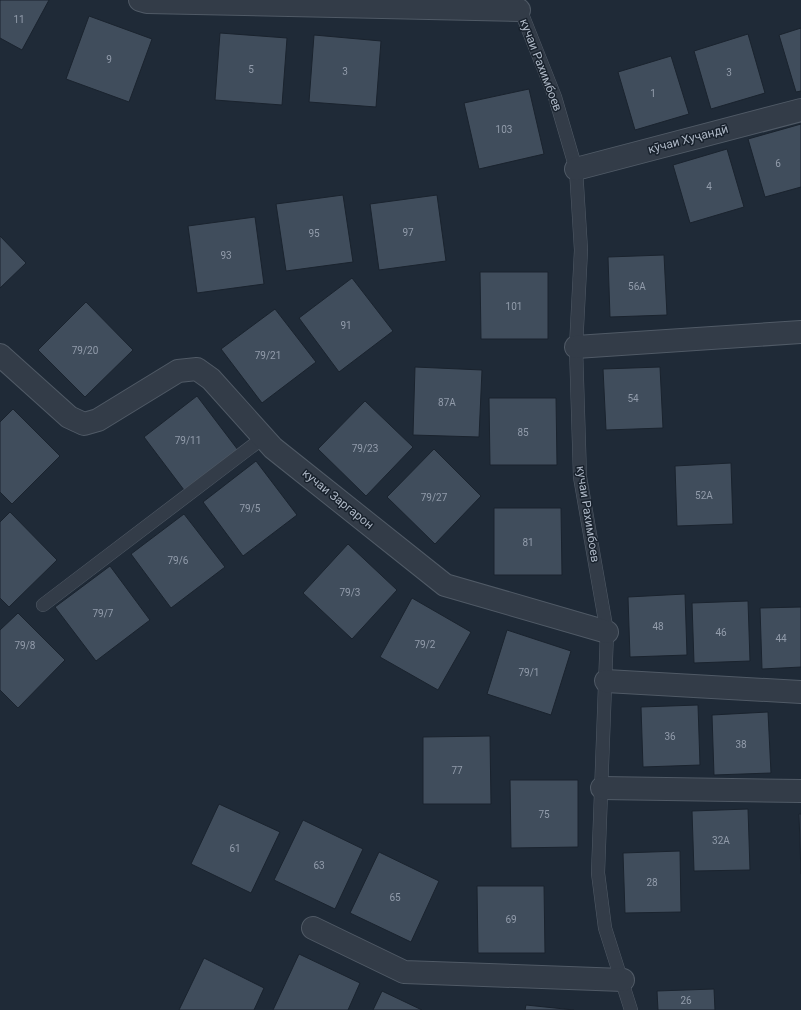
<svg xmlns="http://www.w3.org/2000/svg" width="801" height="1010" viewBox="0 0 801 1010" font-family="Roboto,sans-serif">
  <rect width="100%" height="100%" fill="#1f2a37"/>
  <!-- building -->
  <g fill="#404d5c" stroke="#1a232e">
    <path d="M0,0H49L22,50L0,38Z"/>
    <path d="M89,16L152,39L129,102L66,79Z"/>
    <path d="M801,28V91L796,92L779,35Z"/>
    <path d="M220,33L287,38L282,105L215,100Z"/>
    <path d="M748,34L765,93L711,109L694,51Z"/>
    <path d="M314,35L381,41L376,107L309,102Z"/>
    <path d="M671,56L689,114L635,130L618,72Z"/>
    <path d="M529,89L544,154L479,169L464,103Z"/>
    <path d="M801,124V187L765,197L748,139Z"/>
    <path d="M727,149L744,207L690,223L673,165Z"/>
    <path d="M343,195L353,262L286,271L276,204Z"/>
    <path d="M437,195L446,261L379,270L370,204Z"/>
    <path d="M255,217L264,284L197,293L188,226Z"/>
    <path d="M0,236L26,263L0,288Z"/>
    <path d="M664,255L667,315L610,317L608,257Z"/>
    <path d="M480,272H548V339H481Z"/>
    <path d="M352,278L393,331L339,372L299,318Z"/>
    <path d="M86,302L133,350L85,397L38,350Z"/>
    <path d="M275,309L316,362L262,403L221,349Z"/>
    <path d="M415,367L482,370L479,437L413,435Z"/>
    <path d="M660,367L663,428L606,430L603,369Z"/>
    <path d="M197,396L238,450L184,490L144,437Z"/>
    <path d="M489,398H556L557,465H490Z"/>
    <path d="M365,401L413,447L366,496L318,449Z"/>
    <path d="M13,409L60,456L12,504L0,492V422Z"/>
    <path d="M434,449L481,496L435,544L387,497Z"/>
    <path d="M256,461L297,515L243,556L203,502Z"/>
    <path d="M731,463L733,524L677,526L675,466Z"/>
    <path d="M494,508H561L562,575H494Z"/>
    <path d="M10,512L57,560L9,607L0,598V522Z"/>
    <path d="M184,514L225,567L171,608L131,554Z"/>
    <path d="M348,544L397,590L352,639L303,593Z"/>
    <path d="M110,566L150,620L96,661L55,607Z"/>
    <path d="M685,594L687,655L630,657L628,597Z"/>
    <path d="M412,598L471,632L438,690L380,657Z"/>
    <path d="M748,601L750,661L694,663L692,603Z"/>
    <path d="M801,607V667L762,669L760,608Z"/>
    <path d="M18,613L65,660L18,708L0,690V630Z"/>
    <path d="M507,630L571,651L551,715L487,694Z"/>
    <path d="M698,705L700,765L643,767L641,707Z"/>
    <path d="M768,712L771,773L714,775L712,715Z"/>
    <path d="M490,736L491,804H423V737Z"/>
    <path d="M510,780H578V847L511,848Z"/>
    <path d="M219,804L280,832L251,893L191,864Z"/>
    <path d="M748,809L750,870L694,871L692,811Z"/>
    <path d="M799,814H801V874Z"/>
    <path d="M303,820L363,849L335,909L274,880Z"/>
    <path d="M680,851L681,912L625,913L623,853Z"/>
    <path d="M379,852L439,881L411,942L350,913Z"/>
    <path d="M477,886H544L545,953H478Z"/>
    <path d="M299,954L360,983L348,1010H273Z"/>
    <path d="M204,958L264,988L254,1010H179Z"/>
    <path d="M714,989L715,1010H658L657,991Z"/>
    <path d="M382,991L422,1010H373Z"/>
    <path d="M526,1005L574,1010H525Z"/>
  </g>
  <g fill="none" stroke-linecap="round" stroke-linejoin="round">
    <defs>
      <g id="lane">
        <path d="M518,4L555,97L576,169L581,250L576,347L580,477L607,632L598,873L605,928L631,1010"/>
        <path d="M43,605L264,437"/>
      </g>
      <g id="street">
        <path d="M140,0L147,2L519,10"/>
        <path d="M576,169L801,110"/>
        <path d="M576,347L801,332"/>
        <path d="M0,355L69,417L84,424L98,420L178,371L197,369L211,379L273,448L445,585L607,632"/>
        <path d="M606,681L801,692"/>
        <path d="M602,788L801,791"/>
        <path d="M313,928L404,972L623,980"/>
      </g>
    </defs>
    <!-- lane casing -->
    <use href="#lane" stroke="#505a66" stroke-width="14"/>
    <!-- street casing -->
    <use href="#street" stroke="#505a66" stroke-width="24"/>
    <!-- lane -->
    <use href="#lane" stroke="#333c48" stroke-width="13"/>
    <!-- street -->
    <use href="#street" stroke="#333c48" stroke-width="22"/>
  </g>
  <g text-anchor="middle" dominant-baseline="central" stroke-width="3" stroke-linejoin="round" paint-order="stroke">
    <!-- number labels -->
    <g font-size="10" fill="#929cab">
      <text x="19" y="19">11</text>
      <text x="109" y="59">9</text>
      <text x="251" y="69">5</text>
      <text x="345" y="71">3</text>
      <text x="729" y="72">3</text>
      <text x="653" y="93">1</text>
      <text x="504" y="129">103</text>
      <text x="778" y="163">6</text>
      <text x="709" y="186">4</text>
      <text x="408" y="232">97</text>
      <text x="314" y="233">95</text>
      <text x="226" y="255">93</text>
      <text x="637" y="286">56А</text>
      <text x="514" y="306">101</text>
      <text x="346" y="325">91</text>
      <text x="85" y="350">79/20</text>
      <text x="268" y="355">79/21</text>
      <text x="633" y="398">54</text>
      <text x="447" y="402">87А</text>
      <text x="523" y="432">85</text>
      <text x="188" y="440">79/11</text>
      <text x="365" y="448">79/23</text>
      <text x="704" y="495">52А</text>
      <text x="434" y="497">79/27</text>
      <text x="250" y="508">79/5</text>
      <text x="528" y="542">81</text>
      <text x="178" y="560">79/6</text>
      <text x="350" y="592">79/3</text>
      <text x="103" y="613">79/7</text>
      <text x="658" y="626">48</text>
      <text x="721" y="632">46</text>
      <text x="781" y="638">44</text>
      <text x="425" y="644">79/2</text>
      <text x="25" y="645">79/8</text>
      <text x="529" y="672">79/1</text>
      <text x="670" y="736">36</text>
      <text x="741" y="744">38</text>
      <text x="457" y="770">77</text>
      <text x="544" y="814">75</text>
      <text x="721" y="840">32А</text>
      <text x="235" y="848">61</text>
      <text x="319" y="865">63</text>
      <text x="652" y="882">28</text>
      <text x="395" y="897">65</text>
      <text x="511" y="919">69</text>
      <text x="686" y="1000">26</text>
    </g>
    <!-- street labels -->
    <g font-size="12" fill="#adb7c5" stroke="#18212c">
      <text transform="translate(541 65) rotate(69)">кучаи Рахимбоев</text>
      <text transform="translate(688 139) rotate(-15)">кӯчаи Хуҷандӣ</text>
      <text transform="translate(338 499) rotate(39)">кучаи Заргарон</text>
      <text transform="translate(588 514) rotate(81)">кучаи Рахимбоев</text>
    </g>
  </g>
</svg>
